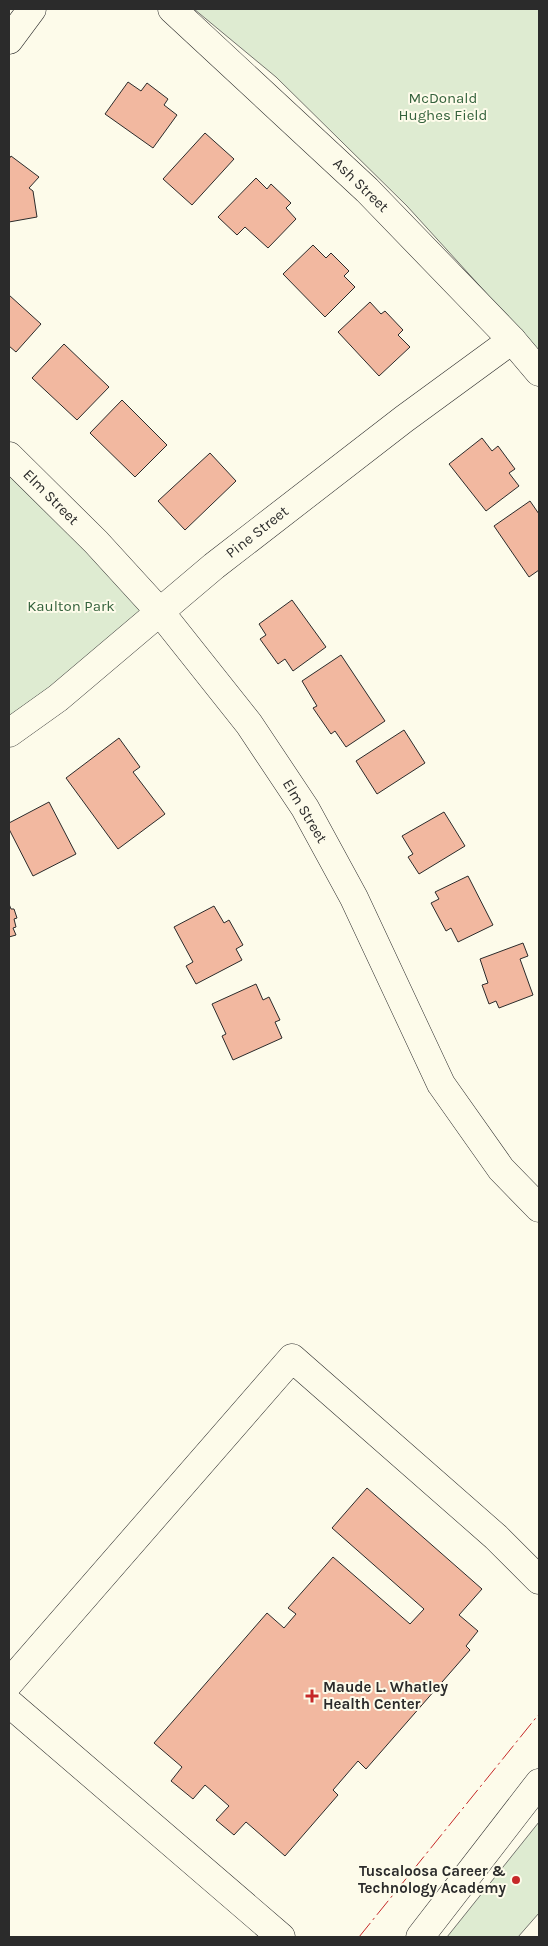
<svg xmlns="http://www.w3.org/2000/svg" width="548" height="1946" viewBox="0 0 548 1946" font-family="Karla,sans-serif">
  <rect width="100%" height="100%" fill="#fdfbea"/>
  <!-- green -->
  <g fill="#deebd1" stroke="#74746e">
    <path d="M194,9H539V351L407,206L276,77Z"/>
    <path d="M9,456L160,612L9,733Z"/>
    <path d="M539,1822V1913L518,1937H447Z"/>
  </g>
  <!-- building -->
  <g fill="#f2b8a0" stroke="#2b2b2b">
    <path d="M128,82L141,91L147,83L168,99L164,105L177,115L153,148L105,114Z"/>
    <path d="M205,133L234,159L192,205L163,179Z"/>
    <path d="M11,156L39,177L29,188L33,191L37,217L9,222V159Z"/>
    <path d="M256,178L267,189L271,184L291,203L286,208L296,219L268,248L245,227L237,235L218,217Z"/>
    <path d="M313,245L326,258L331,253L349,271L344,276L355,287L325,317L283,274Z"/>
    <path d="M9,295L41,324L16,352L9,346Z"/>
    <path d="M370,302L381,314L385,311L403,330L398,335L410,347L379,376L338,332Z"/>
    <path d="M64,344L109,387L77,420L32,378Z"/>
    <path d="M122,400L167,445L135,477L90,433Z"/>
    <path d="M482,438L492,451L498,446L515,469L509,473L519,486L486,511L449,464Z"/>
    <path d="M210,453L236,481L185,530L158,501Z"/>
    <path d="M530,501L539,514V570L529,577L494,526Z"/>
    <path d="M292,600L326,647L293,671L285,659L278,664L260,639L266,635L259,624Z"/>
    <path d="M341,655L385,721L346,747L335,731L331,734L313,708L317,706L302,681Z"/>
    <path d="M404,730L425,763L377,794L356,761Z"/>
    <path d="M119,738L140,767L133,772L165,814L118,849L66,778Z"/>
    <path d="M49,802L76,854L33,876L9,829V823Z"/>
    <path d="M444,812L465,846L419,874L408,857L413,854L402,836Z"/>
    <path d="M468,876L493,925L458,942L451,928L446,931L431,903L439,899L435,892Z"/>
    <path d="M9,904L11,909H14L17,918L14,919L16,927L13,928L16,935L9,937Z"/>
    <path d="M214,906L224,923L229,920L243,945L236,949L242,960L196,984L186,966L193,962L174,927Z"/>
    <path d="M523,943L528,956L520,959L533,995L499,1008L496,1001L489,1004L482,985L488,983L480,959Z"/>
    <path d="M256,984L263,1000L269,997L280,1020L275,1022L282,1038L233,1060L222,1036L226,1034L212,1004Z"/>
    <path d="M367,1488L482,1589L459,1615L478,1631L466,1646L470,1650L366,1769L358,1761L333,1790L338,1795L285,1856L246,1822L234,1835L216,1820L229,1806L205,1785L193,1799L171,1781L182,1767L154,1743L267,1613L284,1628L296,1614L288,1608L333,1557L410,1624L424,1609L332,1528Z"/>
  </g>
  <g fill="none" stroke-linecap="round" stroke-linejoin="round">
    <defs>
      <g id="minor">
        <path d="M172,9L367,190L512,340L539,372"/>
        <path d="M9,40L32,9"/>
        <path d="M9,456L96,542L160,612L249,724L305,808L354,898L441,1084L501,1169L539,1208"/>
        <path d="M9,733L58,698L214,566L404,419L512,340"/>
        <path d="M9,1683L292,1358L496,1537L539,1580"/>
        <path d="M9,1703L281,1937"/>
      </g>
      <path id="major" d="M420,1937L539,1783"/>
    </defs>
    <!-- minor casing -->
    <use href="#minor" stroke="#2b2b2b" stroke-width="29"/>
    <!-- major casing -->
    <use href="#major" stroke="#2b2b2b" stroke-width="29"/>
    <!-- minor -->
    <use href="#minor" stroke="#fdfbea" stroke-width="28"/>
    <!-- major -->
    <use href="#major" stroke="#fdfbea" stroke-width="28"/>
    <!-- power -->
    <path stroke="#c62828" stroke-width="1" stroke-dasharray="18 4 2.5 4" stroke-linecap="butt" d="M359,1937L539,1714"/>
  </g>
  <!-- markers -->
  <g fill="#c62828" stroke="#fdfbea" stroke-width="2">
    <path d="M309.5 1688.5h5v5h5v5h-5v5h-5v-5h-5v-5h5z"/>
    <circle cx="516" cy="1880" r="5"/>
  </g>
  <g text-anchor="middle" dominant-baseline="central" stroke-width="4" stroke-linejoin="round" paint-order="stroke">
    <!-- park labels -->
    <g font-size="15" fill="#34623c" stroke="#fdfbea">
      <text x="443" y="98">McDonald<tspan x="443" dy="17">Hughes Field</tspan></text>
      <text x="71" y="606">Kaulton Park</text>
    </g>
    <!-- street labels -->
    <g font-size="15" fill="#2b2b2b" stroke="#fdfbea">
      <text transform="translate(361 185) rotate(44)">Ash Street</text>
      <text transform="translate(51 497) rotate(45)">Elm Street</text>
      <text transform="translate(257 532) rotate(-38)">Pine Street</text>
      <text transform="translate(305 811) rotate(59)">Elm Street</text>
    </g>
    <!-- poi labels -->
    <g font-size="15" font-weight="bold" fill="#2b2b2b" stroke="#fdfbea" text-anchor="start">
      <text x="323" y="1687">Maude L. Whatley<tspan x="323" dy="17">Health Center</tspan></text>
      <text x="506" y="1871" text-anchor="end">Tuscaloosa Career &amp;<tspan x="506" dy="17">Technology Academy</tspan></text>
    </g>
  </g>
  <!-- border -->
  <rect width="548" height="1946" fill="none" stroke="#2b2b2b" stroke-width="20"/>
</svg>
